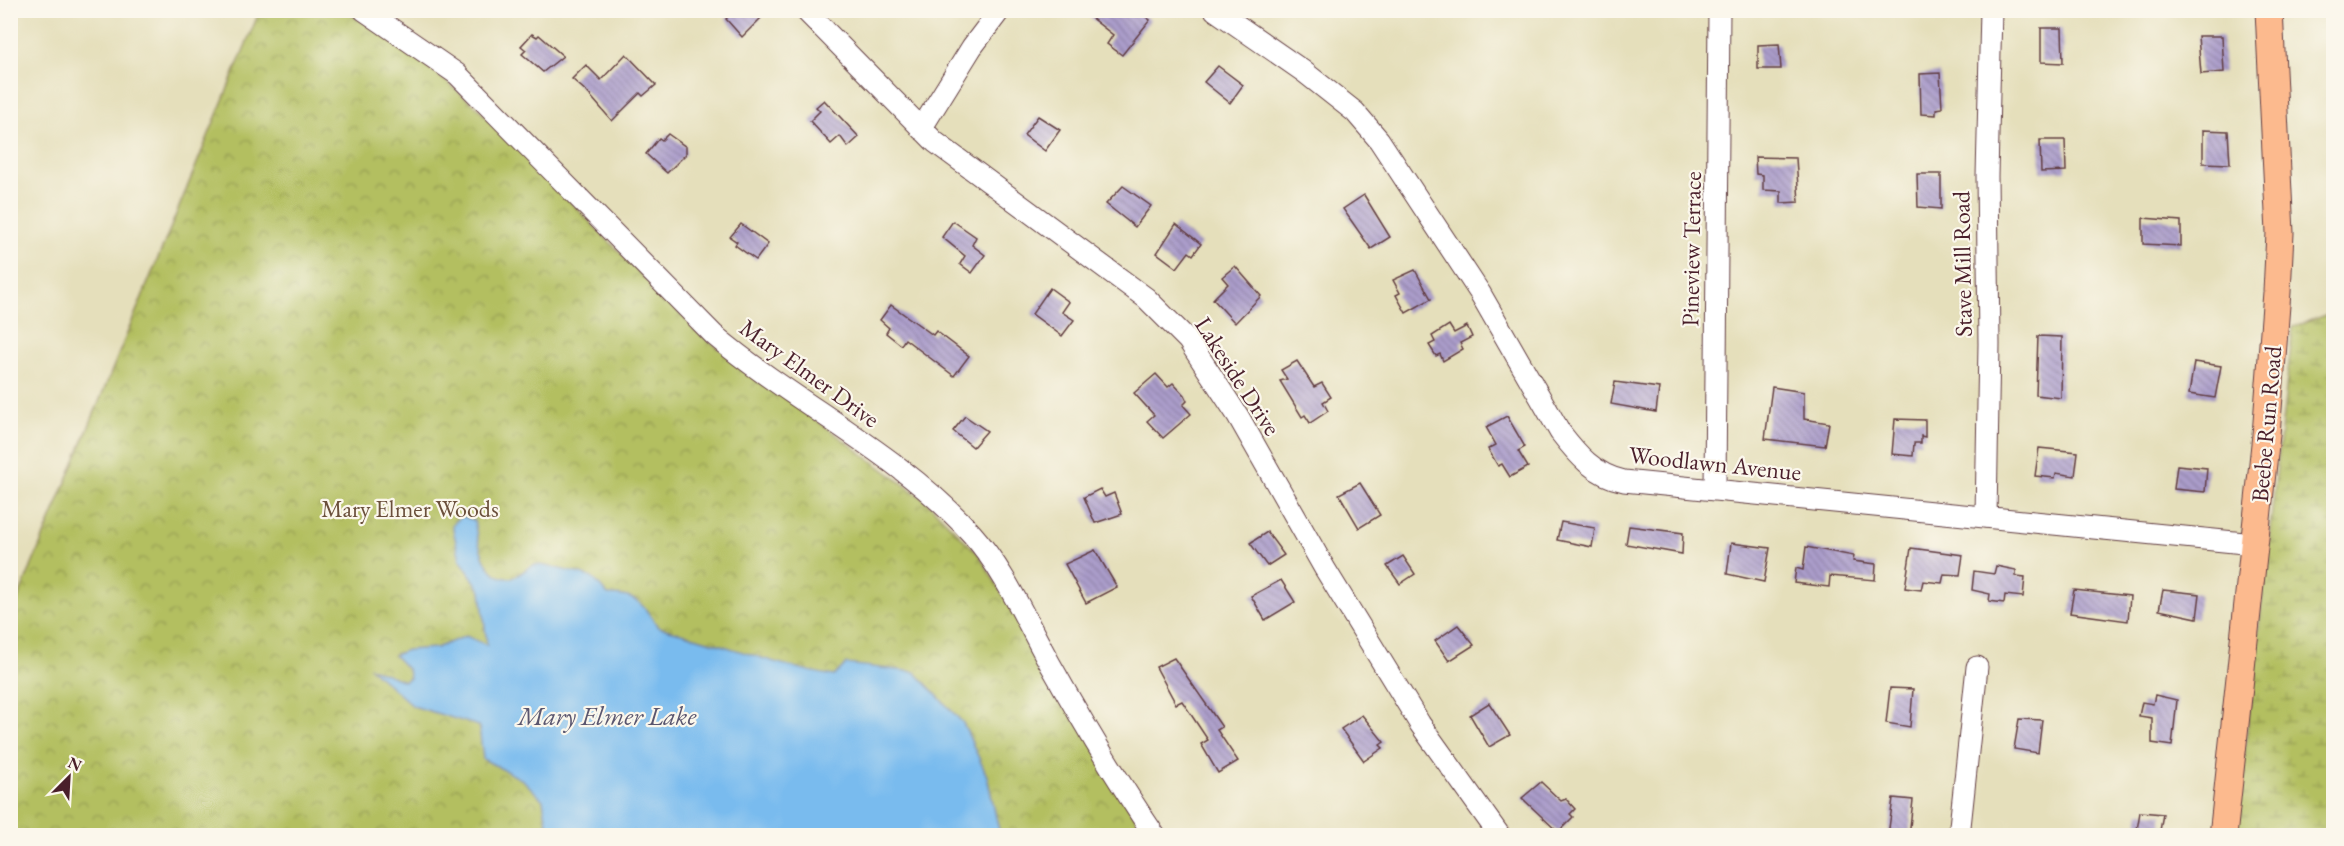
<svg xmlns="http://www.w3.org/2000/svg" width="2344" height="846" viewBox="0 0 2344 846" font-family="'EB Garamond',serif">
  <defs>
    <pattern id="wetland-marsh" width="20" height="14" patternUnits="userSpaceOnUse" patternTransform="scale(1.5)"><rect width="20" height="14" fill="#b3bf61"/><path d="M1 5h8M5 5V1M11 12h8M15 12V8" fill="none" stroke="#949b50"/></pattern>
    <pattern id="park-crowns" width="20" height="18" patternUnits="userSpaceOnUse" patternTransform="scale(1.5)"><rect width="20" height="18" fill="#b3bf61"/><path d="M2 6a3 3 0 1 1 6 0M12 15a3 3 0 1 1 6 0" fill="none" stroke="#949b50"/></pattern>
    <pattern id="building-back-hatch" width="6" height="6" patternUnits="userSpaceOnUse" patternTransform="scale(1.5)"><rect width="6" height="6" fill="#ab9dcb"/><path d="M-1 5l2 2M0 0l6 6M5-1l2 2" fill="none" stroke="#8d7fa5"/></pattern>
  </defs>
  <rect width="100%" height="100%" fill="#fbf7ec"/>
  <filter id="ink" filterUnits="userSpaceOnUse"><feTurbulence type="fractalNoise" baseFrequency=".0167" numOctaves="2"/><feDisplacementMap in="SourceGraphic" scale="12" xChannelSelector="R" yChannelSelector="G"/><feConvolveMatrix kernelMatrix="1 2 1 2 8 2 1 2 1" color-interpolation-filters="sRGB"/></filter>
  <filter id="wash" filterUnits="userSpaceOnUse"><feTurbulence type="fractalNoise" baseFrequency=".008" numOctaves="4" result="noise"/><feDisplacementMap in="SourceGraphic" scale="24" xChannelSelector="R" yChannelSelector="G"/><feGaussianBlur stdDeviation="1.35" result="paint"/><feColorMatrix in="noise" values="0 0 0 0 0 0 0 0 0 0 0 0 0 0 0 0 0 1.4 0 .05"/><feComposite in="paint" operator="in"/></filter>
  <g filter="url(#wash)">
    <rect width="100%" height="100%" fill="#e5dfbb"/>
    <!-- wetland -->
    <path fill="url(#wetland-marsh)" stroke="#7e6f46" stroke-width="1.5" d="M2333,312V835L2235,836L2293,327Z"/>
    <!-- park -->
    <path fill="url(#park-crowns)" stroke="#7e6f46" stroke-width="1.5" d="M260,10L347,11L418,58L477,107L702,336L925,500L979,555L1147,836H11V616Z"/>
    <!-- water -->
    <path fill="#79bbee" stroke="#626d8c" stroke-width="1.5" d="M462,516L474,520C477,538 484,580 510,578C519,577 525,568 534,565C539,563 586,575 592,578C598,582 603,590 608,595C637,594 643,604 658,627C718,641 774,666 834,676L846,664L915,672L963,723L987,776L999,830L1005,835H525L547,823L543,800L523,780L483,759L479,726L413,706L369,667L404,681L410,678L408,670L394,655L407,650L436,648L466,636L487,645L481,591L460,559L452,525Z"/>
    <g id="blocks">
      <!-- building -->
      <g fill="url(#building-back-hatch)">
        <path d="M734,10H754L761,18L742,37L726,19Z"/>
        <path d="M1081,10H1136L1150,20L1122,55L1107,44L1113,35Z"/>
        <path d="M2041,28H2062L2063,63L2041,62Z"/>
        <path d="M532,34L537,37L539,35L563,56L543,72L522,54L526,50L521,46Z"/>
        <path d="M2198,36H2222L2224,72L2201,74Z"/>
        <path d="M1779,44L1781,69H1758V45Z"/>
        <path d="M626,54L656,85L643,96L640,93L612,121L587,92L572,79L586,65L601,80Z"/>
        <path d="M1218,66L1243,85L1230,103L1204,82Z"/>
        <path d="M1940,73L1942,108L1936,109V115L1921,114L1920,74Z"/>
        <path d="M824,100L859,137L848,147L840,136L831,144L810,121L820,111L816,107Z"/>
        <path d="M1038,116L1060,130L1045,151L1024,135Z"/>
        <path d="M2203,130L2228,131L2230,164L2203,163Z"/>
        <path d="M668,134L686,147V154L667,173L646,154L659,138L662,140Z"/>
        <path d="M2040,140H2065L2066,171L2041,172Z"/>
        <path d="M1755,157L1796,158L1799,202L1781,203V191L1763,190V175L1756,174Z"/>
        <path d="M1917,174H1941V209L1918,207Z"/>
        <path d="M1123,186L1151,206L1135,227L1106,204Z"/>
        <path d="M1364,195L1390,237L1371,249L1343,209Z"/>
        <path d="M2143,218L2181,221V246L2143,244Z"/>
        <path d="M953,221L976,237L972,245L985,255L972,273L960,264L965,256L942,237Z"/>
        <path d="M741,224L768,244L756,260L735,245L737,242L730,237Z"/>
        <path d="M1176,224L1201,244L1193,255L1189,252L1177,268L1157,253Z"/>
        <path d="M1235,266L1261,296L1235,323L1213,299L1228,284L1222,277Z"/>
        <path d="M1415,270L1431,299L1406,313L1396,295L1400,293L1393,280Z"/>
        <path d="M1050,288L1069,302L1062,312L1074,320L1062,336L1032,314Z"/>
        <path d="M891,305L933,335L936,331L969,356L954,376L905,339L901,345L886,333L889,328L880,320Z"/>
        <path d="M1449,325L1454,333L1467,326L1472,337L1460,343L1463,349L1443,361L1440,354L1436,356L1429,345L1435,342L1432,336Z"/>
        <path d="M2038,336L2062,337L2061,398L2036,395Z"/>
        <path d="M1297,361L1314,387L1322,383L1331,397L1323,402L1328,411L1310,423L1305,415L1302,417L1280,381L1287,379L1281,370Z"/>
        <path d="M2194,362L2221,366L2215,398L2189,394Z"/>
        <path d="M1156,374L1168,387L1173,383L1184,395L1187,401L1183,405L1191,414L1163,438L1147,421L1154,415L1134,393Z"/>
        <path d="M1615,382L1659,388L1656,412L1611,404Z"/>
        <path d="M1772,387L1804,392V419L1829,423L1825,446L1765,439Z"/>
        <path d="M965,416L987,431L973,447L953,431Z"/>
        <path d="M1507,416L1525,447L1518,451L1528,467L1510,477L1502,464L1498,466L1488,449L1496,445L1486,427Z"/>
        <path d="M1895,419L1925,420V437L1921,436V443H1914L1913,456L1892,454Z"/>
        <path d="M2039,448L2078,452L2075,476L2056,473L2055,478L2035,476Z"/>
        <path d="M2177,465L2207,468L2205,492L2174,489Z"/>
        <path d="M1360,483L1380,515L1359,528L1339,494Z"/>
        <path d="M1100,489L1105,497L1114,493L1122,514L1095,523L1084,497Z"/>
        <path d="M1561,522L1595,528L1592,547L1557,540Z"/>
        <path d="M1629,526L1683,533L1682,554L1626,544Z"/>
        <path d="M1267,532L1284,555L1267,566L1250,543Z"/>
        <path d="M1731,543L1770,548L1764,582L1727,574Z"/>
        <path d="M1806,547L1854,556L1853,561L1876,564L1875,580L1830,576L1829,587L1794,583L1796,568L1803,570Z"/>
        <path d="M1911,548L1963,555L1960,575L1944,574L1942,583L1923,581L1921,590L1905,588Z"/>
        <path d="M1095,550L1117,587L1086,603L1065,564Z"/>
        <path d="M1403,556L1415,574L1400,584L1387,566Z"/>
        <path d="M1996,566L2016,570V576L2025,577L2023,597L2005,595L2004,603L1989,601L1990,594L1972,590L1974,571L1994,574Z"/>
        <path d="M1281,580L1295,602L1265,620L1251,596Z"/>
        <path d="M2074,590L2130,596L2128,621L2070,613Z"/>
        <path d="M2163,590L2200,594L2197,618L2159,610Z"/>
        <path d="M1458,625L1474,645L1449,661L1435,641Z"/>
        <path d="M1174,658L1222,727L1217,730L1238,761L1218,773L1201,744L1208,740L1182,701L1176,704L1156,667Z"/>
        <path d="M1890,688L1913,689L1910,727L1886,723Z"/>
        <path d="M2155,695L2177,700L2172,746L2152,743V718L2139,716L2142,702L2153,704Z"/>
        <path d="M1489,703L1510,735L1489,747L1470,715Z"/>
        <path d="M1362,715L1384,742L1380,745L1383,748L1364,761L1341,729Z"/>
        <path d="M2019,719L2042,720L2038,753L2014,749Z"/>
        <path d="M1541,782L1561,801L1566,799L1575,809L1570,814L1573,817L1558,832L1522,798Z"/>
        <path d="M1893,798L1913,800L1909,836H1888Z"/>
        <path d="M2140,812L2163,814L2159,836H2136Z"/>
      </g>
    </g>
  </g>
  <g filter="url(#ink)">
    <use href="#blocks" fill-opacity="0" stroke="#613c41" stroke-width="1.5"/>
    <g fill="none" stroke-linecap="round" stroke-linejoin="round">
      <defs>
        <g id="minor">
          <path d="M364,10L457,74L714,335C797,405 898,452 972,534C1005,571 1025,619 1049,662C1082,721 1117,780 1155,836"/>
          <path d="M805,10L935,142L1146,298L1188,340L1238,416L1325,569L1420,724L1500,836"/>
          <path d="M1215,10L1303,71L1355,112L1379,140L1480,293L1560,432C1577,454 1594,475 1624,481L2254,544"/>
          <path d="M921,129L972,47L1000,10"/>
          <path d="M1715,489L1719,10"/>
          <path d="M1986,517L1989,344L1987,176L1991,10"/>
          <path d="M1959,836L1977,667"/>
        </g>
        <path id="major" d="M2223,836L2266,435L2277,292L2280,233L2269,10"/>
      </defs>
      <!-- minor casing -->
      <use href="#minor" stroke="#613c41" stroke-width="23"/>
      <!-- major casing -->
      <use href="#major" stroke="#613c41" stroke-width="29"/>
      <!-- minor -->
      <use href="#minor" stroke="#fff" stroke-width="21"/>
      <!-- major -->
      <use href="#major" stroke="#fcba8e" stroke-width="27"/>
    </g>
  </g>
  <g text-anchor="middle" dominant-baseline="central" stroke-width="4.5" stroke-linejoin="round" paint-order="stroke">
    <!-- street labels -->
    <g font-size="24" fill="#4a1f2b" stroke="#fbf7ec">
      <text transform="translate(1691 249) rotate(-89)">Pineview Terrace</text>
      <text transform="translate(1962 264) rotate(-91)">Stave Mill Road</text>
      <text transform="translate(810 373) rotate(36)">Mary Elmer Drive</text>
      <text transform="translate(1238 376) rotate(57)">Lakeside Drive</text>
      <text transform="translate(2266 424) rotate(-85)">Beebe Run Road</text>
      <text transform="translate(1715 463) rotate(6)">Woodlawn Avenue</text>
    </g>
    <!-- park labels -->
    <g font-size="24" fill="#6a4f3b" stroke="#fbf7ec">
      <text x="410" y="508">Mary Elmer Woods</text>
    </g>
    <!-- water labels -->
    <g font-size="26" font-style="italic" fill="#5a566f" stroke="#fbf7ec">
      <text x="607" y="716">Mary Elmer Lake</text>
    </g>
  </g>
  <!-- margin -->
  <rect width="2344" height="846" fill="none" stroke="#fbf7ec" stroke-width="36"/>
  <!-- north arrow -->
  <g transform="translate(69 777) rotate(24)" stroke="#fbf7ec" stroke-width="4.5" paint-order="stroke">
  <path d="M0-4.5L10 22L0 15L-10 22Z" fill="#4a1f2b"/>
  <text y="-9" font-size="16" font-weight="bold" text-anchor="middle" fill="#4a1f2b">N</text>
  </g>
</svg>
